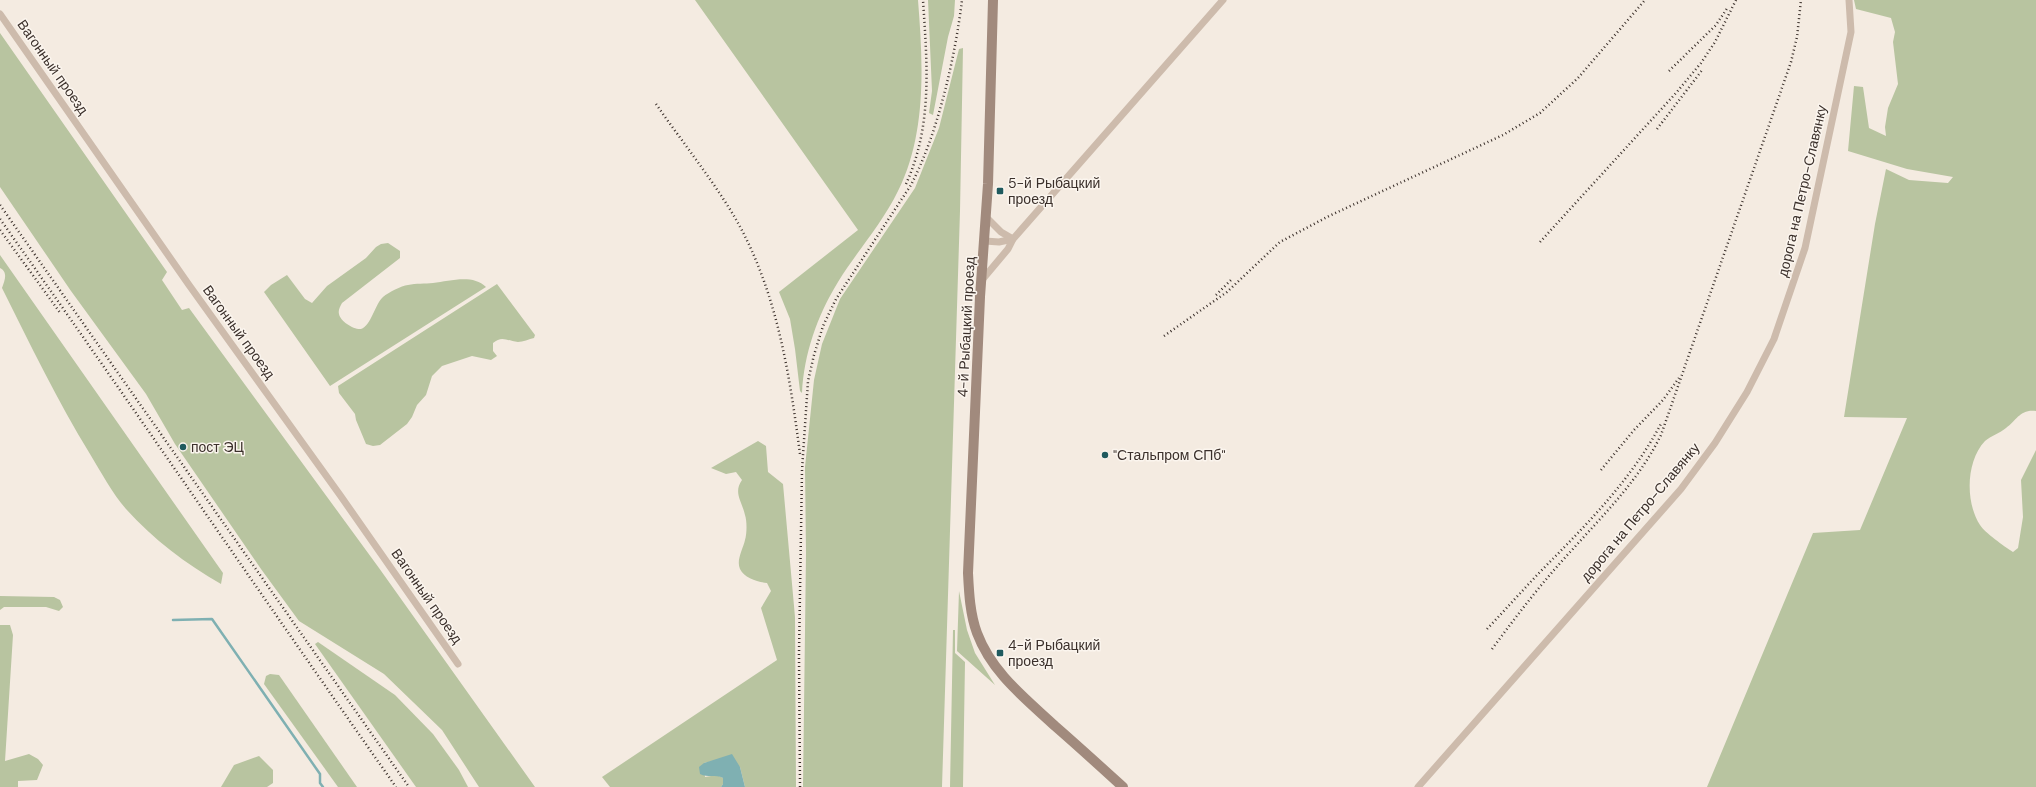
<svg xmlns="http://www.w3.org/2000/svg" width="2036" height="787" viewBox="0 0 2036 787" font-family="'DM Sans',sans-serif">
  <rect width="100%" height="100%" fill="#f4ebe1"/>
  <!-- green -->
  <g fill="#b8c4a0">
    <path d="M695,0H918C923,63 927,133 898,191C882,224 857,251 838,282C817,316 804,354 802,393L800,391L795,349L790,319L779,292L858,230Z"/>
    <path d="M928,0H955L954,16L948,37L933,115L929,113L932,91Z"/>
    <path d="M1854,0H2036V411C2020,409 2017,420 2006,428C2000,433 1991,436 1985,441C1966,461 1965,502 1980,525C1985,533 2004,546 2013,552L2018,548L2023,517L2021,480L2036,450V787H1707L1813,533L1860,530L1907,418L1844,417L1875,224L1886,169L1909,180L1948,183L1953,177L1907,169L1848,151L1854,86L1863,87L1869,128L1886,136L1885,127L1888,108L1898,84L1893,42L1895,32L1891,18L1856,9Z"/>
    <path d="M0,33L167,272L162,280L182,310L189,308L379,568L535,787H479L442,730L384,674L299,621L261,569L175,444L146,394L71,291L0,187Z"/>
    <path d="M963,48L960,211L942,787H803L806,553L805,467L814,380L822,344L840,299L915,188L939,128L959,49Z"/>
    <path d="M388,243L400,251V258L342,303C340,307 338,310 339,314C340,321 354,330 361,329C371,326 375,304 383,297C389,292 401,286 408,285C416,283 425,284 433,283C450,281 473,274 486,287L330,386L264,292L271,285L287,275L305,299L312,303L327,286L366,258L376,247L381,244Z"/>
    <path d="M0,255L223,573L221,584C186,564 153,539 126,509C112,493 101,472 90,454C57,400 30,344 2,288C5,280 8,272 0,268Z"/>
    <path d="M497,284L535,335L534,338C529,339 523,342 518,342C507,341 502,335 493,343V351L497,356L491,360L472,356L442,366L432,376L426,395L417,405L412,417L407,424L380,445L373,446L366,444L356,420L355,414L339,393L338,386Z"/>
    <path d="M758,441L766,446L768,472L783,484L795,617L796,787H745L740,767L717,760L704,763L705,777L717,775L723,778V784L721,787H610L602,777L777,660L761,608L771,591L767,583C758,582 744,578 740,569C736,560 743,549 745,540C747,533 747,521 745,515C742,501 733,493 742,480L736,472L726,474L711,468Z"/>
    <path d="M959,591L967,630L975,653L995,685L957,651Z"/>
    <path d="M0,596L54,597L60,600L63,607L59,611L46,607H4L0,610Z"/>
    <path d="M0,625H10L13,635L5,761L29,754L38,759L43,765L37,780L18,781V787H0Z"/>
    <path d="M953,630H955V653L965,662L963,787H950Z"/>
    <path d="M318,642L395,695L433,734L459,770L468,787H416L315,644Z"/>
    <path d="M270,674L279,675L357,787H338L264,684L266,676Z"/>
    <path d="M259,756L273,770V783L267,787H221L234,765Z"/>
  </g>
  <!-- water -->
  <path fill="#7fb0b2" d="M732,754L740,767L745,787H721L723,784V778C715,774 708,778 700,774L699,767L704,763Z"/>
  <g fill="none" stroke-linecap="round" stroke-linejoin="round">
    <!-- stream -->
    <path stroke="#7fb0b2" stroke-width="2.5" d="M173,620L212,619L320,774V783L323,787"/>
    <!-- street -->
    <g stroke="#cdbbac" stroke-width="7">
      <path d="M0,14L189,285L340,495L458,664"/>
      <path d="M985,241L999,242L1013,239L1223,0"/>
      <path d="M982,280L1008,249L1013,239L1001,232L986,217"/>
      <path d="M1418,787L1681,489L1715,443L1747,392L1774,339L1805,248L1851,32L1849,0"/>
    </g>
    <!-- secondary -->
    <path stroke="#a18a7d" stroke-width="10" d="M993,0L988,184L980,297L968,573C969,593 970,614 977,633C992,673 1025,698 1055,726C1078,746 1101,767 1123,787"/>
    <!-- rail -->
    <g stroke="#3b302b" stroke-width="2.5" stroke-dasharray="1 3" stroke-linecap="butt">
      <path d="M1669,71L1716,25L1728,7"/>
      <path d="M656,104C681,140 708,174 731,211C776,285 789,370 800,454"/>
      <path d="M1657,129L1703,69"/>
      <path d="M906,184C933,125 927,63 923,0"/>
      <path d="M0,205L409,787"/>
      <path d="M0,219C134,408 263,598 396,787"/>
      <path d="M0,230L61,314"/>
      <path d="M1540,242L1676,93L1701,63L1715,42L1736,0"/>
      <path d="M1216,295L1231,280"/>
      <path d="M1164,336L1227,292L1280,242L1329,216L1503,135L1540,113L1578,78L1645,0"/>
      <path d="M1601,470L1634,430L1663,400L1679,378"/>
      <path d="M1487,629C1505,610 1522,591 1539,573C1585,526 1631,481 1662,422"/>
      <path d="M1492,649C1518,614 1543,581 1572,550C1605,513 1639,480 1661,435L1791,62L1797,37L1801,0"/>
      <path d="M800,787L799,654L802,470L808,381L814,355L823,326L836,299L911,185C938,133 955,58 962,0"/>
    </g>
  </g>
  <!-- markers -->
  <g fill="#1f5a5e" stroke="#fbf5ee" stroke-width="1.5">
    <rect x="996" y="187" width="8" height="8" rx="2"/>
    <circle cx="183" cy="447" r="4"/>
    <circle cx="1105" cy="455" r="4"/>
    <rect x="996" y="649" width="8" height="8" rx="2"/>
  </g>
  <g text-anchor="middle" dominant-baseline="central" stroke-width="3" stroke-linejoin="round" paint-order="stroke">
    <!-- street labels -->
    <g font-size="14" fill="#3b302b" stroke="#fbf5ee">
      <text transform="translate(53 67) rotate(55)">Вагонный проезд</text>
      <text transform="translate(1802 191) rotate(-77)">дорога на Петро-Славянку</text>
      <text transform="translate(966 327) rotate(-87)">4-й Рыбацкий проезд</text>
      <text transform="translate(239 332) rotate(54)">Вагонный проезд</text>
      <text transform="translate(1640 512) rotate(-50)">дорога на Петро-Славянку</text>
      <text transform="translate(427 596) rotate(55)">Вагонный проезд</text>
    </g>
    <!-- poi labels -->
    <g font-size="14" fill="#3b302b" stroke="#fbf5ee" text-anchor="start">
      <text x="1008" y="183">5-й Рыбацкий<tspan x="1008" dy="16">проезд</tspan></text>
      <text x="191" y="447">пост ЭЦ</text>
      <text x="1113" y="455">"Стальпром СПб"</text>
      <text x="1008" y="645">4-й Рыбацкий<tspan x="1008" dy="16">проезд</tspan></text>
    </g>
  </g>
</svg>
